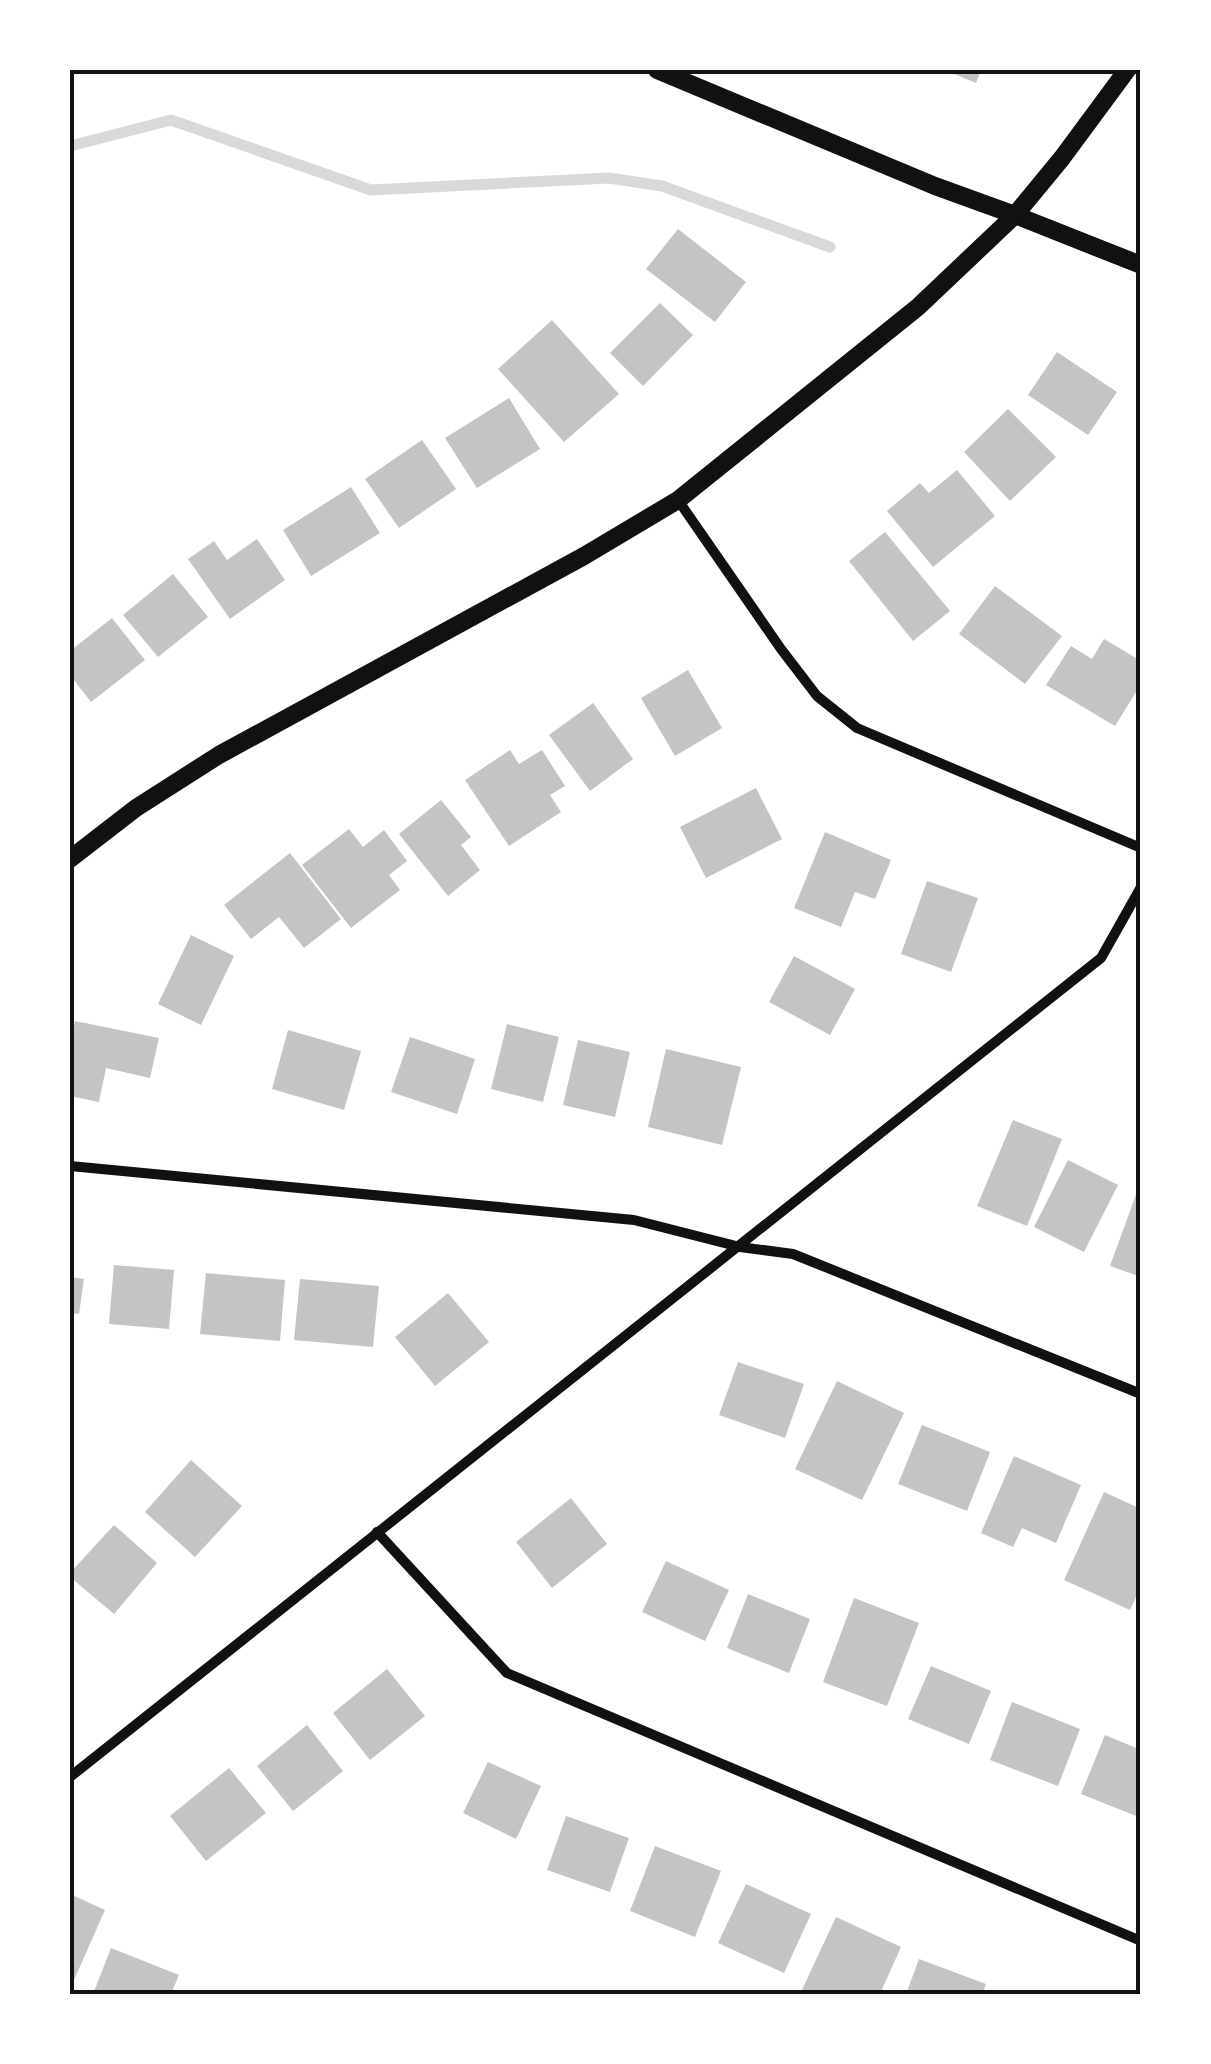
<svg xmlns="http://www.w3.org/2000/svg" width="1211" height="2064" viewBox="0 0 1211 2064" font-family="Montserrat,sans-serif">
  <rect width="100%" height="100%" fill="#fff"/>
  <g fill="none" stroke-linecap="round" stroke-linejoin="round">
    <!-- stream -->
    <path stroke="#d9d9d9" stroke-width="11" d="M70,146L171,120L371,190L609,178L662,186L830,247"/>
  </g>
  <!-- building -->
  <g fill="#c4c4c4">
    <path d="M944,70H981L976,83Z"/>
    <path d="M678,229L746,282L715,322L646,269Z"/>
    <path d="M660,303L693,335L643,386L610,353Z"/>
    <path d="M552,320L619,394L564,442L498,369Z"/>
    <path d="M1057,352L1117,392L1088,435L1028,395Z"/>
    <path d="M509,398L540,449L477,488L445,438Z"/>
    <path d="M1008,409L1056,457L1010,501L964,452Z"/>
    <path d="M422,440L456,489L399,528L365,479Z"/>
    <path d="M957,470L995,516L933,567L887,511L920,483L929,493Z"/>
    <path d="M351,487L380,533L311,576L283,530Z"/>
    <path d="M885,532L950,611L913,641L849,561Z"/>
    <path d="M257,539L285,580L230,619L188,559L214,541L227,560Z"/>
    <path d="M173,574L208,617L158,657L123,615Z"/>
    <path d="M995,586L1062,636L1025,684L959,634Z"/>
    <path d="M112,618L145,660L91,702L70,675V651Z"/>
    <path d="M1104,639L1141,661V684L1115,726L1046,685L1071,646L1092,659Z"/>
    <path d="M688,670L722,728L675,756L641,698Z"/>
    <path d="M593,703L633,759L590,791L549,735Z"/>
    <path d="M510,750L519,764L542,750L565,786L550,795L561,812L509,846L465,780Z"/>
    <path d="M756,788L782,839L706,878L680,827Z"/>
    <path d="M441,800L471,837L461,845L480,870L448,896L399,834Z"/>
    <path d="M349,829L363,847L384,830L407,861L389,875L400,890L351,928L302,865Z"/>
    <path d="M825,832L891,860L875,899L855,892L841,927L794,908Z"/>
    <path d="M290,853L341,919L304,948L279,917L251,939L224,905Z"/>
    <path d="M927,881L978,898L951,972L901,954Z"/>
    <path d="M191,935L234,956L201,1025L158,1004Z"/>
    <path d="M794,956L855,989L830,1035L769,1002Z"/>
    <path d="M75,1021L159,1038L150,1078L106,1068L99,1102L70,1096V1046Z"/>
    <path d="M507,1024L559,1037L543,1102L491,1089Z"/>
    <path d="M288,1030L361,1051L344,1110L272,1089Z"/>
    <path d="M410,1037L475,1059L457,1114L391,1092Z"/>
    <path d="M578,1040L630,1052L615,1117L563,1105Z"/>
    <path d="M666,1049L741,1067L722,1145L648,1127Z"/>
    <path d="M1013,1120L1062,1139L1027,1226L977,1206Z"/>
    <path d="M1068,1160L1118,1185L1084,1252L1034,1227Z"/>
    <path d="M1138,1189L1141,1190V1277L1110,1266Z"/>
    <path d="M114,1265L174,1270L169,1329L109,1324Z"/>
    <path d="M206,1273L285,1280L280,1341L200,1334Z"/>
    <path d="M70,1277L84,1279L79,1314L70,1313Z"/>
    <path d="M300,1279L379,1286L373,1347L294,1340Z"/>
    <path d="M448,1293L489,1342L435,1386L395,1337Z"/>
    <path d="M738,1362L804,1384L785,1438L719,1415Z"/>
    <path d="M837,1381L904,1413L862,1500L795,1469Z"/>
    <path d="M922,1425L990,1452L967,1511L898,1484Z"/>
    <path d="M1014,1456L1081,1485L1056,1543L1022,1528L1013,1547L981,1533Z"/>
    <path d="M191,1460L242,1506L195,1557L145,1512Z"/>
    <path d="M1104,1492L1141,1509V1586L1130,1610L1064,1580Z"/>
    <path d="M571,1498L607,1544L552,1588L516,1542Z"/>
    <path d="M114,1525L157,1563L114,1614L70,1577V1573Z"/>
    <path d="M666,1561L729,1590L705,1641L642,1612Z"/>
    <path d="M748,1594L810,1619L789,1673L727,1648Z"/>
    <path d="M854,1598L919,1623L887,1706L823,1682Z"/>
    <path d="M931,1666L991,1691L969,1744L908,1719Z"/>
    <path d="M387,1669L425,1716L370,1760L333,1713Z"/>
    <path d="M1012,1702L1080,1729L1058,1786L990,1760Z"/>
    <path d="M307,1725L343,1771L293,1811L257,1766Z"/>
    <path d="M1105,1735L1141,1750V1818L1081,1794Z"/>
    <path d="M488,1762L541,1786L516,1839L463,1813Z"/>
    <path d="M229,1768L266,1813L206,1861L170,1816Z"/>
    <path d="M566,1816L629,1838L610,1892L547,1870Z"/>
    <path d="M655,1846L721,1871L695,1937L630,1911Z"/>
    <path d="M746,1884L811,1914L784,1973L718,1943Z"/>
    <path d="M70,1894L105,1910L70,1989Z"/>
    <path d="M836,1917L901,1947L880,1994H800Z"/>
    <path d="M111,1948L179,1975L171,1994H93Z"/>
    <path d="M919,1959L986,1984L982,1994H906Z"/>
  </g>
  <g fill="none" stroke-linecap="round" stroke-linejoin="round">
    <!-- minor -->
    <g stroke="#111" stroke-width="10">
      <path d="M678,500L781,649L817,696L857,728L1141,848"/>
      <path d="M70,1166L634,1220L740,1247L793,1254L1141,1394"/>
      <path d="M377,1532L507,1673L1141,1941"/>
      <path d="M70,1777L1101,958L1141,887"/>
    </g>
    <!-- tertiary -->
    <g stroke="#111" stroke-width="18">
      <path d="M657,70L935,186L1015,215L1141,265"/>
      <path d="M70,859L136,808L219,755L584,556L678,500L918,307L1015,215L1062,158L1127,70"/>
    </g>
  </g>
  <!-- border -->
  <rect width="1211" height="2064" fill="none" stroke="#ffffff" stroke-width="145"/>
  <rect x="72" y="72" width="1066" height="1920" fill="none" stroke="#111" stroke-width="4"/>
</svg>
